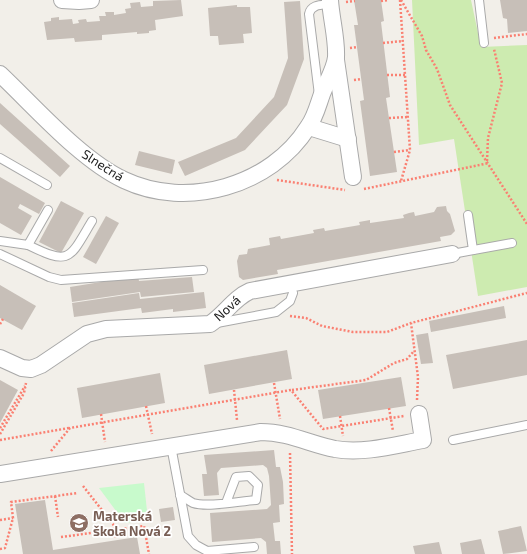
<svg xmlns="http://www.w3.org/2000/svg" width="527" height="554" viewBox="0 0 527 554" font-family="'Exo 2',sans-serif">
  <rect width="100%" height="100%" fill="#f2efe9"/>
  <!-- grass -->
  <path fill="#cdebb0" d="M412,0H471L481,47L527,45V287L478,296L454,139L419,145Z"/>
  <!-- park -->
  <path fill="#c8facc" d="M144,483L148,520L125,523L99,488Z"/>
  <!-- building -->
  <g fill="#c7bfb8">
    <path d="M181,0L183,16L155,20L156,30L149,31V33L137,34V32L102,35V40L75,42L74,38L47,40L44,22L51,21V18L59,17V20L72,19L73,24L79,23L78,20L86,19L87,22L100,21L99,16H106L105,12H114V15L126,13L125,9L131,8L130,3L140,2L141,7L153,6V1Z"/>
    <path d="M354,0H381L384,21L381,22L390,97L386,98L397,172L370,176L360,101L364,100L354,25H358Z"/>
    <path d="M500,0H527V31L508,33L507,19L503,18Z"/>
    <path d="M300,1L304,59L287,105L245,150L185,176L178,162L236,138L274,97L288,58L284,2Z"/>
    <path d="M237,5V7H250L252,33L243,34L244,43L219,45L218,36H210L208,8Z"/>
    <path d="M0,103L70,166L60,177L0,124Z"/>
    <path d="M139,151L175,160L172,174L135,165Z"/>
    <path d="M0,177L45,203L39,214L20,204L18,208L32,216L21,235L0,223Z"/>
    <path d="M61,201L84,213L61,253L39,242Z"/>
    <path d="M446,206L447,211L450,214L455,231L451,235L440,237L441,241L277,270L278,274L243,280L239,277L237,261L239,255L247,254L248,249L270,245L269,238L280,236L281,239L314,233L313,230L324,228L325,231L360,225L359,222L370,220V223L404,218L403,215L409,213L414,212L415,216L434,212L437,207Z"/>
    <path d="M106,216L119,223L96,264L83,257Z"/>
    <path d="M138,276L139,281L192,277L194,292L141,297L140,292L72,302L70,287Z"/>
    <path d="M0,285L36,306L22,330L0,318Z"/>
    <path d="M204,292L206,308L173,312V309L142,313L141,308L74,317L72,303L139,293L140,299Z"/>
    <path d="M504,306L506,318L431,332L429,321Z"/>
    <path d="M428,333L433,363L421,364L416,335Z"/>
    <path d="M527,340V375L453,389L446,355Z"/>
    <path d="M287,350L292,379L209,394L204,365Z"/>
    <path d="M160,373L165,403L82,418L77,388Z"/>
    <path d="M401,377L406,406L323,419L318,390Z"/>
    <path d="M0,380L18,390L0,423Z"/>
    <path d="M274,450L276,467H280L283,482L284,504L279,505L280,522L273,523L275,541H280L281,554H267L266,542L261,538L212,542L210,513L267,509L271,505L269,476L267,468L263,465L221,468L217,473L219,495L204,496L202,474H207L204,455Z"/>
    <path d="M45,500L53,550L137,537L140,554H23L15,504Z"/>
    <path d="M173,507L175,520L161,522L159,509Z"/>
    <path d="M521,526L527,551L503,554L498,531Z"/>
    <path d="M481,539L485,554H462L460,543Z"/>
    <path d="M439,542L442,554H415L413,546Z"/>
  </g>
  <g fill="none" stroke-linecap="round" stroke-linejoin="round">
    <defs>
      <g id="lane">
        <path d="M479,0L484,43"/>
        <path d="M319,95L309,14C311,4 322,5 330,4"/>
        <path d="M0,158L47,185"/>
        <path d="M468,215L473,250"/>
        <path d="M0,241L28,245L48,210"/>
        <path d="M28,245C71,266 69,259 92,221"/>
        <path d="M0,254L49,277L61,280L203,270"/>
        <path d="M452,254L512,243"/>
        <path d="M217,323L276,312L290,301L293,293"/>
        <path d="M453,440L527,425"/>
        <path d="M171,446L188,536L196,545L207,551L254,547"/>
        <path d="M180,495C184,497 189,501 193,503C208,508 240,501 256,500L258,485L249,476L236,477L226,503"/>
      </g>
      <g id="street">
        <path d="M62,0L79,1L91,0"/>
        <path d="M336,60L353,177"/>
        <path d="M0,74C35,107 81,160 124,180C187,210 271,186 308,127C315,118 318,105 322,94C326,83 335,69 336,57C337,39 331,18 330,0"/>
        <path d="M309,127L348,139"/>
        <path d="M0,358L22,368L31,369L41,365L87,334L106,329L210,324C225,314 234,298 250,291L452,254"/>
        <path d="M0,474L261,432C288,432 310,444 335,449C364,454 395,445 423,440L419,414"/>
      </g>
    </defs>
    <!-- lane casing -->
    <use href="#lane" stroke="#a9a9a9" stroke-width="10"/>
    <!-- street casing -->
    <use href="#street" stroke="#a9a9a9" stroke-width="18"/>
    <!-- path -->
    <g stroke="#fa8072" stroke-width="2.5" stroke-dasharray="2 2" stroke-linecap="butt">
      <path d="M400,0L410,150L401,181"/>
      <path d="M401,0L422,36L426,50L437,69L450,105L527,224"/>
      <path d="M381,1L388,0"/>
      <path d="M346,2L355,1"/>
      <path d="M494,38L527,34"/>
      <path d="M383,43L403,41"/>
      <path d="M350,48L357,47"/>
      <path d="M387,75H405"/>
      <path d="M354,80L361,79"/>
      <path d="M389,118L408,117"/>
      <path d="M394,152L410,150"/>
      <path d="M487,161L488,138L502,83L494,49"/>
      <path d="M277,180L345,190"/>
      <path d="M364,189L489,163"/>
      <path d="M290,316L306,318L322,326L353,332H387L411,323"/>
      <path d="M0,324L3,319"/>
      <path d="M274,383L280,419"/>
      <path d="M234,390L237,420"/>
      <path d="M292,390L366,380L394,363L407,359L414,351"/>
      <path d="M417,400L418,377L411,323L527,293"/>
      <path d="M146,406L152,434"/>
      <path d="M389,408L393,431"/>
      <path d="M101,414L105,442"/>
      <path d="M340,416L343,436"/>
      <path d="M0,428L25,386"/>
      <path d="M0,434L24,393L26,383"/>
      <path d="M0,440L69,428"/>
      <path d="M51,451L70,428L291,390L323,429L404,416"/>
      <path d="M290,453L292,554"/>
      <path d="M83,486L113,524L116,538"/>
      <path d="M55,496L58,517"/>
      <path d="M0,520L13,518"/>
      <path d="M61,537L144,526L149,554"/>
      <path d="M0,549L5,548L13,518L11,502L78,493"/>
    </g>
    <!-- lane -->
    <use href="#lane" stroke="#fff" stroke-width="8"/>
    <!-- street -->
    <use href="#street" stroke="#fff" stroke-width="16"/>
  </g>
  <!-- icons -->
  <defs>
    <symbol id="school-disc" viewBox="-11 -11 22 22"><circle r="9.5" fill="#8d6e63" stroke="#fff"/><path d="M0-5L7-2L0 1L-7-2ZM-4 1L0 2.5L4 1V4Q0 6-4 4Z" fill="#fff"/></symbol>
  </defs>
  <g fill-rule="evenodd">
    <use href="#school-disc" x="68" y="512" width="22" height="22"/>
  </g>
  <g text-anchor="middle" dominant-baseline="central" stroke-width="3.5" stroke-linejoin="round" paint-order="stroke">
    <!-- street labels -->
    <g font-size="13" fill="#222" stroke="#fff">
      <text transform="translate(103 165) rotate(33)">Slnečná</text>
      <text transform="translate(227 308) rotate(-42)">Nová</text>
    </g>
    <!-- education labels -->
    <g font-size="13" font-weight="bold" fill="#785e54" stroke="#fff" text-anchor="start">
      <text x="93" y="516">Materská<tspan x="93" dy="15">škola Nová 2</tspan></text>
    </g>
  </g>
</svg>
